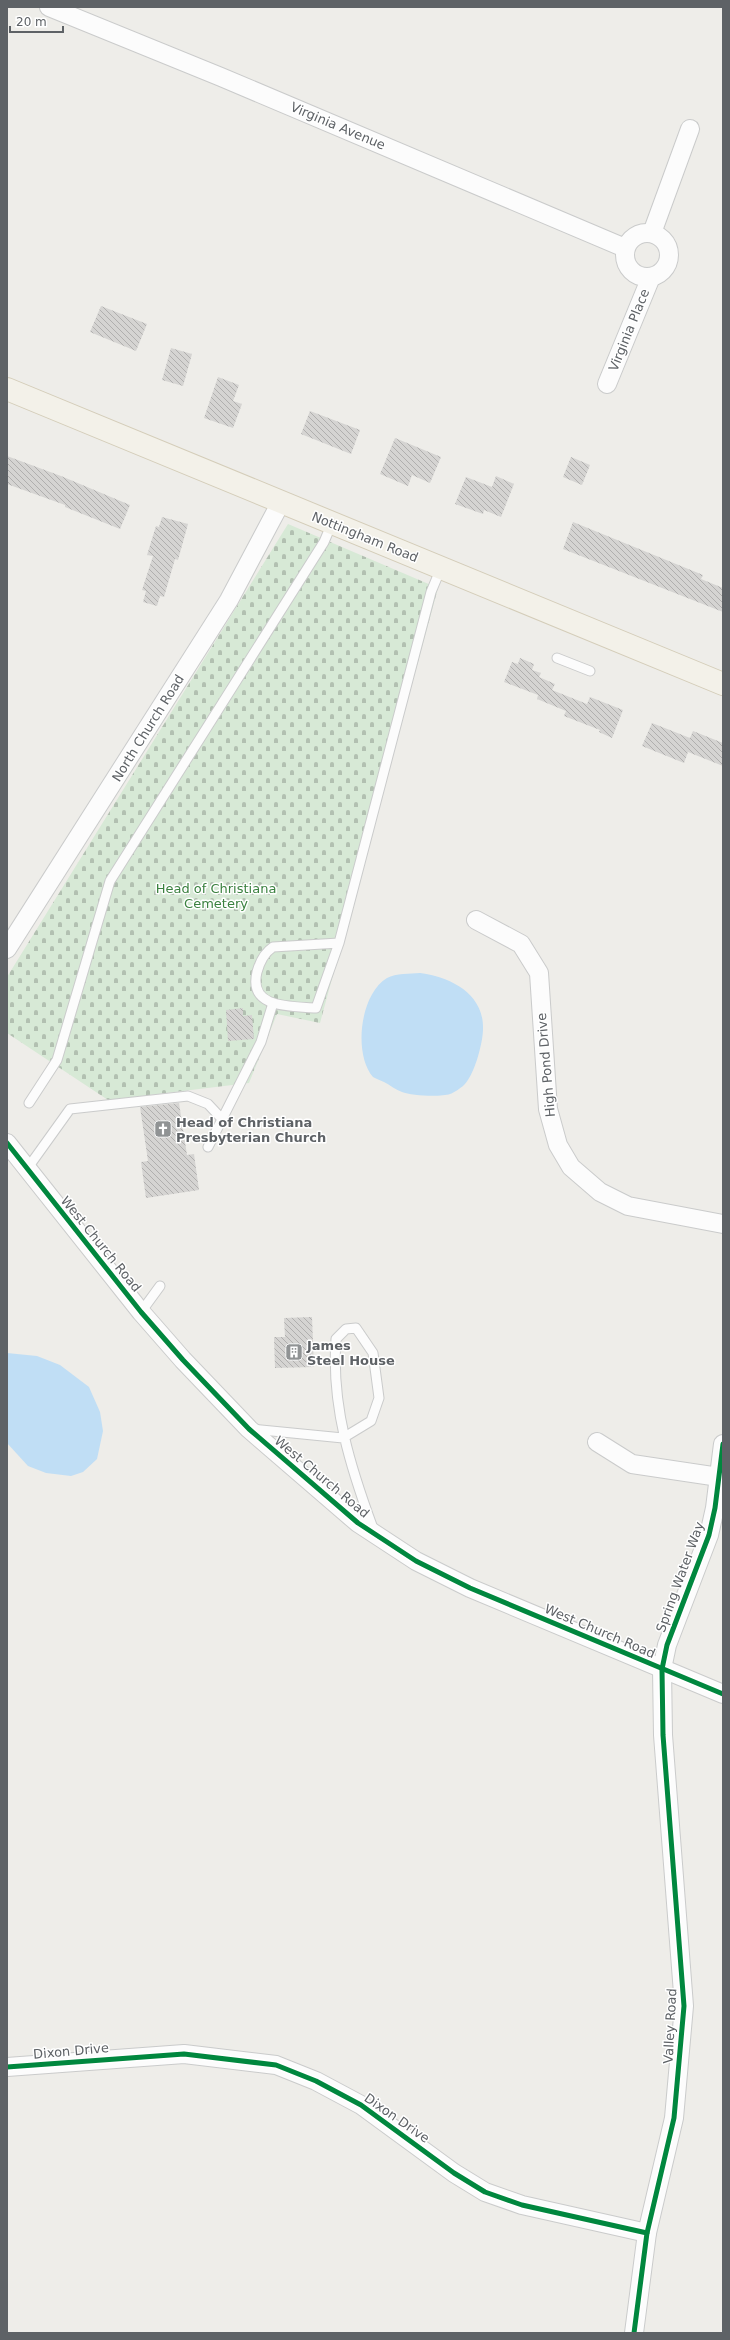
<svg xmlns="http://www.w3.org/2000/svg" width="730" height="2340" viewBox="0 0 730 2340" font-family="'DejaVu Sans',sans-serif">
  <defs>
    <pattern id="cemetery-stones" width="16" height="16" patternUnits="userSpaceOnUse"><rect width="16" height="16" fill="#d7e9d6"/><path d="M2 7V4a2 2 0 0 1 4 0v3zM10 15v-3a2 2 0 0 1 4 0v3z" fill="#b2c0b1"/></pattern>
    <pattern id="building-back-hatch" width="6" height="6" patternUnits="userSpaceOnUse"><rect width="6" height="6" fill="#d5d4d2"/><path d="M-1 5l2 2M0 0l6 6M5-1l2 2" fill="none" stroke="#b0afae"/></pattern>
  </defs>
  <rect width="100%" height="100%" fill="#eeede9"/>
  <!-- cemetery -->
  <path fill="url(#cemetery-stones)" d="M288,524L438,588L320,1023L277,1014L249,1083L108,1100L7,1033V977Z"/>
  <!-- water -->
  <g fill="#c0def5">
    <path d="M420,973C450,977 484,993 483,1029C483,1043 474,1077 463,1086C460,1088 454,1093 450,1094C442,1097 411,1096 402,1092C396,1090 390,1085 384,1082C380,1080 376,1079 373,1077C353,1054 360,994 387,978C396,973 410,974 420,973Z"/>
    <path d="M7,1353L37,1356L60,1365L89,1387L100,1412L103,1431L97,1459L83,1472L71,1476L46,1473L28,1466L7,1443Z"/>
  </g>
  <!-- building -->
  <g fill="url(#building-back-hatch)">
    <path d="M101,306L147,324L136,351L90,332Z"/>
    <path d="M171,348L192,354L183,386L162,380Z"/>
    <path d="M218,377L239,385L233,401L242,404L233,428L204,418Z"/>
    <path d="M310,411L360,430L351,454L301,434Z"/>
    <path d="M395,438L441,457L430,483L412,475L408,486L380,474Z"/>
    <path d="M7,456L61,476L130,505L120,529L65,507V505L7,484Z"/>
    <path d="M571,457L590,465L582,485L563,477Z"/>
    <path d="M496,476L514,484L501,517L484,510L483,514L455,504L466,477L492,487Z"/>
    <path d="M162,517L188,524L178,560L175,559L164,597L160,596L157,606L143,602L146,591L142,590L153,556L147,555L156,526L159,527Z"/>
    <path d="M573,522L703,575L701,579L723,588V612L563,549Z"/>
    <path d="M520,658L534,664L532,670L541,673L539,677L555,684L552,690L587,704L590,697L623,710L612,738L599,732L600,730L564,716L566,711L537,699L538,695L504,682L512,662L518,664Z"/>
    <path d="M652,723L690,738L693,731L723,743V766L688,752L684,763L642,746Z"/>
    <path d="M243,1008V1016L252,1015L254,1039L228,1041L226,1010Z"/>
    <path d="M179,1103L187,1155L194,1154L199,1190L146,1198L141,1162L148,1161L140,1107Z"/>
    <path d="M312,1317L314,1367L275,1368L274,1337H285L284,1318Z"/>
  </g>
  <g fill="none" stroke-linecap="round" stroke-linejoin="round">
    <defs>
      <g id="lane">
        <path d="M557,658L590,671"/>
        <path d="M339,943L316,1008C291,1006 248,1009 257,972C260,961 264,953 273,947L339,943L431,592L441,568"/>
        <path d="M29,1103L57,1060L110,881L324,542L332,523"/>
        <path d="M208,1147L261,1042L273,1003"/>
        <path d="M27,1169L70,1109L188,1096L208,1104L222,1119"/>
        <path d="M141,1312L160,1286"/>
        <path d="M252,1429L343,1438L371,1421L379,1398L373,1353L356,1328L346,1329L336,1339C331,1407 351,1469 374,1531"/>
      </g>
      <g id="street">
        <path d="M49,7L221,77L625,248"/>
        <circle cx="647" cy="255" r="22"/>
        <path d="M652,233L690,129"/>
        <path d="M607,384L651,277"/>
        <path d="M476,920L521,944L539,973L548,1109L558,1145L571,1167L600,1192L628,1206L723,1224"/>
        <path d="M7,949L229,600L281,502"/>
        <path d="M7,1143L141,1312L183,1360L249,1429L358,1523L416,1561L470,1588L723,1694"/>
        <path d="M597,1442L632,1464L719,1477"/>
        <path d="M7,2067L184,2054L276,2065L316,2081L361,2105L454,2173L485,2192L522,2205L647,2233"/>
        <path d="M634,2333L647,2233L674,2118L684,2006L663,1735L662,1669L667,1645L709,1535L715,1508L723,1444"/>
      </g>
      <path id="primary" d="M7,389L723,684"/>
    </defs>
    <!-- lane casing -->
    <use href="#lane" stroke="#cacbcb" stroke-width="11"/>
    <!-- street casing -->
    <use href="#street" stroke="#cacbcb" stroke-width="20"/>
    <!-- primary casing -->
    <use href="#primary" stroke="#d4cdb9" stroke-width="24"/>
    <!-- lane -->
    <use href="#lane" stroke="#fcfcfc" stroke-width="9"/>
    <!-- street -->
    <use href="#street" stroke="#fcfcfc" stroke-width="18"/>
    <!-- primary -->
    <use href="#primary" stroke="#f3f1e9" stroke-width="22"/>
    <defs>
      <g id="cycleway">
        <path d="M7,1143L141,1312L183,1360L249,1429L358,1523L416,1561L470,1588L723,1694"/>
        <path d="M7,2067L184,2054L276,2065L316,2081L361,2105L454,2173L485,2192L522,2205L647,2233"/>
        <path d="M634,2333L647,2233L674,2118L684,2006L663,1735L662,1669L667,1645L709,1535L715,1508L723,1444"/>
      </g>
    </defs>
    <!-- cycleway casing -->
    <use href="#cycleway" stroke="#fff" stroke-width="8"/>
    <!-- cycleway -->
    <use href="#cycleway" stroke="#00873e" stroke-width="5"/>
  </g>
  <!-- icons -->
  <defs>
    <symbol id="church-square" viewBox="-11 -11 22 22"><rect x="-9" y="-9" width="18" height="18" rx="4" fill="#909394" stroke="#fff"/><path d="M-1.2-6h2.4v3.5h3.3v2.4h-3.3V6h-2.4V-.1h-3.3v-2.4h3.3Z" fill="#fff"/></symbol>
    <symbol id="building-square" viewBox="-11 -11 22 22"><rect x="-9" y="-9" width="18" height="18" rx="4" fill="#909394" stroke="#fff"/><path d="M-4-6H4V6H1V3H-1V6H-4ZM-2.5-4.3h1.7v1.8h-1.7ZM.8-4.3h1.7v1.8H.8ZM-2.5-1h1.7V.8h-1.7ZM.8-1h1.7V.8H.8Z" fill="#fff"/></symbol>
  </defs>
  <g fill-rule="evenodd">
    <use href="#church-square" x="153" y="1119" width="20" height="20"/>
    <use href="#building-square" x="284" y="1342" width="20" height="20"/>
  </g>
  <g text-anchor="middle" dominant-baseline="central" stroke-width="3" stroke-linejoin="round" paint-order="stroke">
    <!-- street labels -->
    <g font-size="13" fill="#5e6266" stroke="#fff">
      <text transform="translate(338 126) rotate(23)">Virginia Avenue</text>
      <text transform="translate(629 330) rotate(-68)">Virginia Place</text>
      <text transform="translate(365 537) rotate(22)">Nottingham Road</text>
      <text transform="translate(148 728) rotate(-58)">North Church Road</text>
      <text transform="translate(546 1065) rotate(-95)">High Pond Drive</text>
      <text transform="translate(101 1244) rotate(51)">West Church Road</text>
      <text transform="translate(322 1477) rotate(40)">West Church Road</text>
      <text transform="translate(680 1577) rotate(-70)">Spring Water Way</text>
      <text transform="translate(600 1631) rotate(23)">West Church Road</text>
      <text transform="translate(670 2026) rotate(-87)">Valley Road</text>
      <text transform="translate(71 2051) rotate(-5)">Dixon Drive</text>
      <text transform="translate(397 2118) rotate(35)">Dixon Drive</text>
    </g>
    <!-- park labels -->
    <g font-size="13" fill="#3a813f" stroke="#fff">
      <text x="216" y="888">Head of Christiana<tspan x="216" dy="15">Cemetery</tspan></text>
    </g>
    <!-- poi labels -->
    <g font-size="13" font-weight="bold" fill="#5e6266" stroke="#fff" text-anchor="start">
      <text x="176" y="1122">Head of Christiana<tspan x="176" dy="15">Presbyterian Church</tspan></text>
      <text x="307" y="1345">James<tspan x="307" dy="15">Steel House</tspan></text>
    </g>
  </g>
  <!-- border -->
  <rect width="730" height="2340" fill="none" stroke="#5e6266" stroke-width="16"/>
  <!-- scale -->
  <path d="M10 26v6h53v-6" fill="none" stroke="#5e6266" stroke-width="2"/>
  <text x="16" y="26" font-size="12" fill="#5e6266" stroke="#ffffff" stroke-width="3" paint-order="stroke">20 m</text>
</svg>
